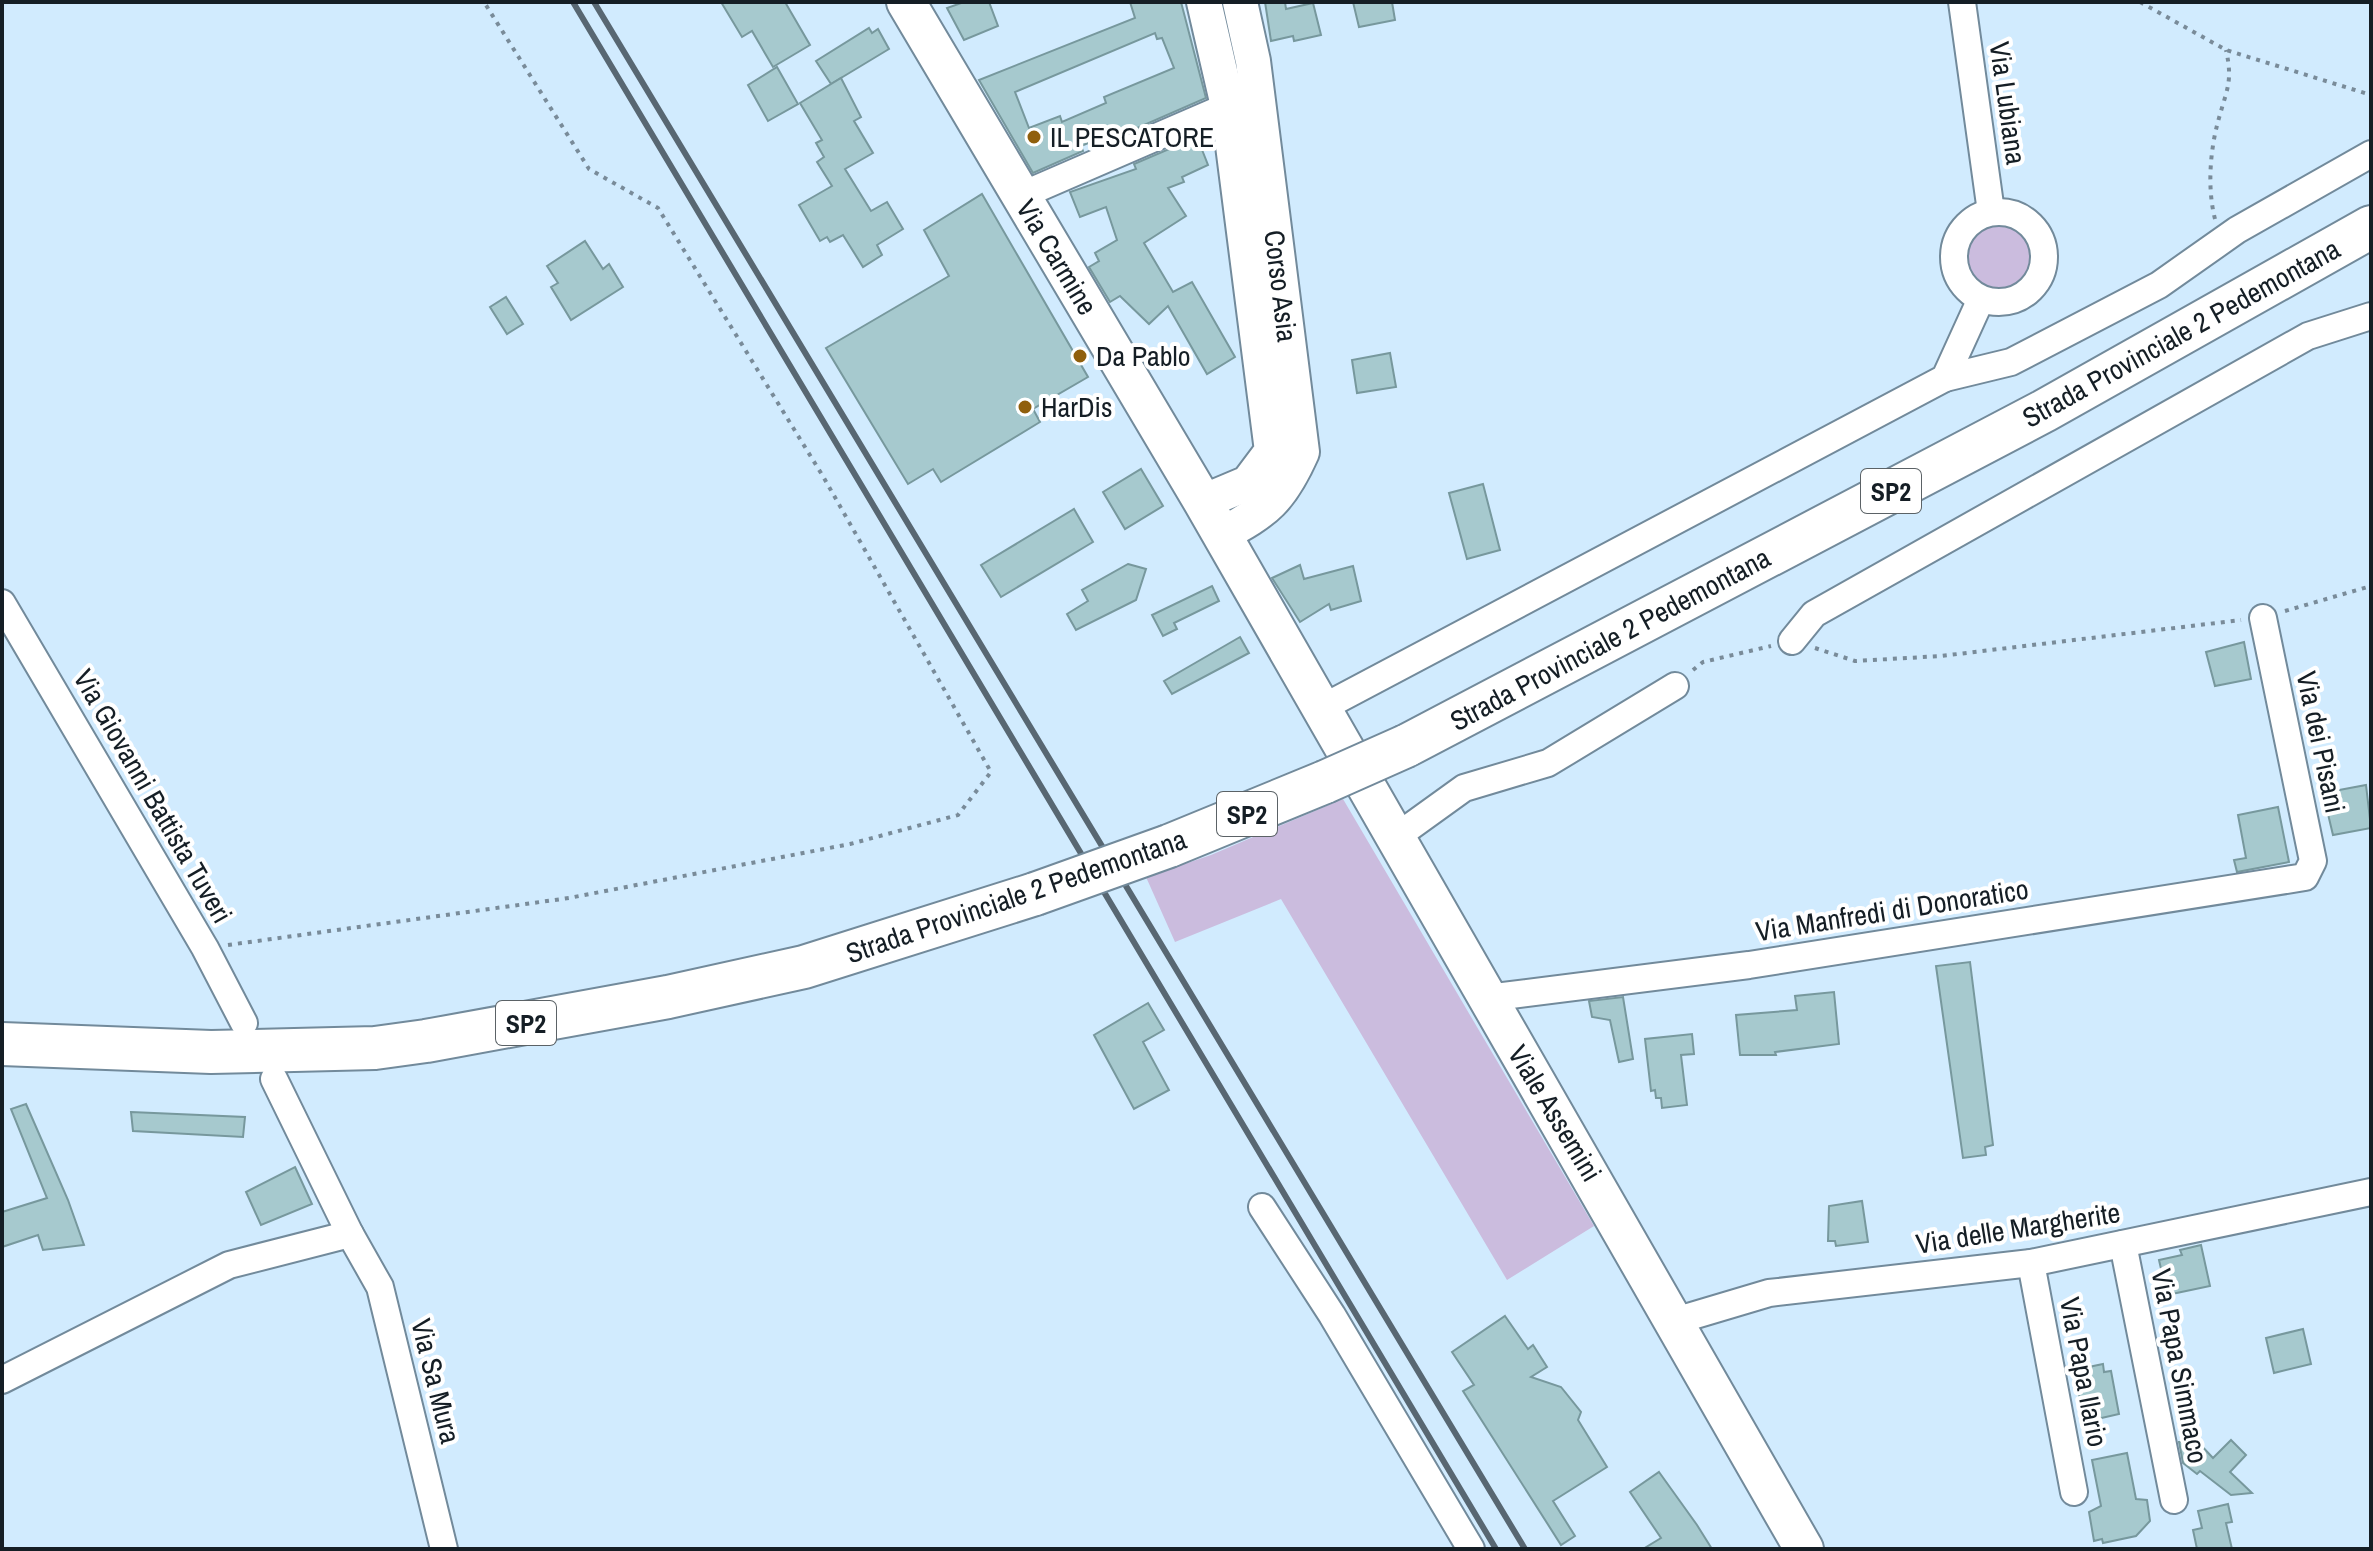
<svg xmlns="http://www.w3.org/2000/svg" width="2373" height="1551" viewBox="0 0 2373 1551" font-family="'Archivo Narrow',sans-serif">
  <rect width="100%" height="100%" fill="#d1ebfe"/>
  <!-- green -->
  <g fill="#cbbcde">
    <circle cx="1999" cy="257" r="35"/>
    <path d="M1343,799L1594,1226L1507,1280L1281,899L1175,942L1146,877L1211,855Z"/>
  </g>
  <!-- building -->
  <g fill="#a6c9ce" stroke="#77989d" stroke-width="2" fill-rule="evenodd">
    <path d="M721,2H785L810,45L773,67L752,31L742,37Z"/>
    <path d="M964,2H989L998,26L964,40L947,8Z"/>
    <path d="M1130,2H1181L1206,98L1119,136L1117,131L1081,146L1083,151L1033,173L979,80L1135,18ZM1155,33L1157,39L1162,38L1174,68L1104,97L1106,103L1062,122L1060,116L1029,128L1015,92Z"/>
    <path d="M1265,2H1285L1286,9L1313,3L1321,35L1294,41L1293,36L1271,41Z"/>
    <path d="M1353,2H1392L1395,20L1359,27Z"/>
    <path d="M869,28L872,33L878,29L889,49L831,84L816,61Z"/>
    <path d="M777,67L798,104L768,121L748,85Z"/>
    <path d="M841,78L861,117L854,121L873,153L845,169L871,211L887,202L903,229L877,245L882,255L863,267L843,235L830,242L827,237L820,241L799,205L832,186L817,162L824,157L816,143L822,140L800,103Z"/>
    <path d="M1197,137L1208,165L1182,177L1184,182L1168,188L1186,216L1144,243L1173,292L1192,282L1235,357L1207,374L1168,306L1149,324L1120,296L1110,302L1089,267L1099,261L1095,253L1117,240L1106,207L1080,217L1070,192L1136,169L1134,164Z"/>
    <path d="M982,194L1088,377L1033,409L1040,422L941,482L933,469L908,484L826,348L949,276L924,230Z"/>
    <path d="M585,241L603,269L609,264L623,287L571,320L551,287L558,283L547,266Z"/>
    <path d="M506,297L523,324L507,334L490,307Z"/>
    <path d="M1390,353L1396,387L1357,393L1352,360Z"/>
    <path d="M1141,469L1163,506L1125,529L1103,492Z"/>
    <path d="M1483,484L1500,550L1467,559L1449,493Z"/>
    <path d="M1074,509L1093,542L1001,597L981,565Z"/>
    <path d="M1128,564L1146,569L1136,600L1076,630L1067,614L1088,601L1082,590Z"/>
    <path d="M1300,565L1304,579L1353,566L1361,601L1331,610L1329,604L1300,622L1272,578Z"/>
    <path d="M1212,586L1219,601L1174,623L1177,629L1163,636L1152,615Z"/>
    <path d="M1240,637L1249,653L1172,694L1164,681Z"/>
    <path d="M2244,642L2251,679L2215,686L2206,652Z"/>
    <path d="M2366,785L2371,828L2333,835L2323,793Z"/>
    <path d="M2278,807L2289,862L2237,872L2234,860L2246,858L2238,815Z"/>
    <path d="M1970,962L1993,1145L1985,1147L1986,1155L1963,1158L1936,966Z"/>
    <path d="M1834,992L1839,1044L1775,1052L1776,1055H1740L1736,1015L1797,1010L1795,996Z"/>
    <path d="M1623,997L1633,1059L1619,1062L1610,1020L1592,1017L1589,1001Z"/>
    <path d="M1148,1003L1164,1030L1143,1042L1169,1090L1134,1109L1094,1035Z"/>
    <path d="M1692,1034L1694,1054L1681,1055L1687,1105L1662,1108L1661,1098H1656L1655,1090L1651,1091L1645,1039Z"/>
    <path d="M26,1104L68,1200L84,1245L43,1250L38,1235L2,1247V1212L47,1198L11,1109Z"/>
    <path d="M131,1112L245,1117L243,1137L133,1131Z"/>
    <path d="M295,1167L312,1204L261,1225L246,1192Z"/>
    <path d="M1862,1201L1868,1242L1836,1246L1835,1241H1828L1829,1206Z"/>
    <path d="M2201,1245L2210,1286L2167,1295L2159,1260L2182,1255L2180,1250Z"/>
    <path d="M1505,1316L1528,1349L1533,1345L1547,1367L1531,1377L1561,1387L1581,1412L1578,1420L1607,1467L1553,1501L1575,1536L1561,1545L1463,1391L1474,1385L1452,1352Z"/>
    <path d="M2303,1329L2311,1364L2274,1373L2266,1338Z"/>
    <path d="M2103,1364L2104,1372L2111,1371L2119,1414L2084,1422L2074,1370Z"/>
    <path d="M2231,1440L2246,1455L2230,1472L2252,1493L2231,1495L2200,1471L2197,1474L2183,1463L2179,1442H2198L2213,1458Z"/>
    <path d="M2127,1453L2136,1499L2147,1500L2150,1521L2136,1536L2103,1543L2102,1539L2094,1541L2089,1512L2101,1506L2092,1460Z"/>
    <path d="M1659,1472L1697,1525L1712,1549H1643L1661,1538L1630,1492Z"/>
    <path d="M2228,1504L2232,1522L2226,1523L2232,1549H2197L2193,1530L2202,1528L2198,1511Z"/>
  </g>
  <g fill="none" stroke-linecap="round" stroke-linejoin="round">
    <defs>
      <g id="minor">
        <path d="M1962,2L1991,212"/>
        <path d="M1020,196L1228,106"/>
        <circle cx="1999" cy="257" r="45"/>
        <path d="M1945,378L2011,362L2159,285L2237,230L2371,154"/>
        <path d="M2,603L205,948L244,1023"/>
        <path d="M1792,641L1814,614L2308,336L2371,316"/>
        <path d="M1322,708L1945,378L1981,299"/>
        <path d="M1396,837L1464,788L1548,763L1675,686"/>
        <path d="M1487,998L1749,965L2305,877L2313,861L2263,618"/>
        <path d="M1262,1207L1332,1315L1471,1549"/>
        <path d="M350,1234L380,1287L444,1549"/>
        <path d="M2123,1244L2174,1500"/>
        <path d="M2031,1263L2074,1492"/>
        <path d="M1675,1321L1769,1293L2031,1263L2371,1192"/>
        <path d="M2,1380L229,1265L350,1234L274,1079"/>
      </g>
      <g id="tertiary">
        <path d="M1203,502L1248,483L1272,451L1228,106L1204,2"/>
        <path d="M1221,535C1267,511 1281,499 1302,452L1253,61L1240,2"/>
      </g>
      <path id="secondary" d="M906,2L1203,502L1804,1549"/>
      <g id="primary">
        <path d="M1406,746L2044,411L2371,227"/>
        <path d="M1169,846L1325,782"/>
        <path d="M2,1044L211,1052L375,1048L426,1041L668,997L804,967L1035,894"/>
      </g>
    </defs>
    <!-- minor casing -->
    <use href="#minor" stroke="#728a9b" stroke-width="30"/>
    <!-- tertiary casing -->
    <use href="#tertiary" stroke="#728a9b" stroke-width="38"/>
    <!-- secondary casing -->
    <use href="#secondary" stroke="#728a9b" stroke-width="42"/>
    <!-- primary casing -->
    <use href="#primary" stroke="#728a9b" stroke-width="46"/>
    <!-- path -->
    <g stroke="#798b99" stroke-width="4" stroke-dasharray="4 6" stroke-linecap="butt">
      <path d="M2140,2L2226,50L2371,95"/>
      <path d="M2215,219C2207,188 2210,149 2219,118C2227,89 2233,81 2226,50"/>
      <path d="M2285,611L2371,586"/>
      <path d="M1815,648L1855,661L1941,656L2241,620"/>
      <path d="M1693,670L1703,662L1771,646"/>
      <path d="M228,945L569,898L850,844L958,815L991,772L824,478L658,208L589,169L484,2"/>
    </g>
    <!-- minor -->
    <use href="#minor" stroke="#fff" stroke-width="26"/>
    <!-- tertiary -->
    <use href="#tertiary" stroke="#fff" stroke-width="34"/>
    <!-- secondary -->
    <use href="#secondary" stroke="#fff" stroke-width="38"/>
    <!-- primary -->
    <use href="#primary" stroke="#fff" stroke-width="42"/>
    <!-- rail -->
    <g stroke="#586772" stroke-width="6">
      <path d="M573,2L1496,1549"/>
      <path d="M594,2L1525,1549"/>
    </g>
    <defs>
      <g id="primary-bridge">
        <path d="M1325,782L1406,746"/>
        <path d="M1035,894L1169,846"/>
      </g>
    </defs>
    <!-- primary-bridge casing -->
    <use href="#primary-bridge" stroke="#728a9b" stroke-width="46" stroke-linecap="butt"/>
    <!-- primary-bridge -->
    <use href="#primary-bridge" stroke="#fff" stroke-width="42"/>
  </g>
  <!-- markers -->
  <g fill="#905f0c" stroke="#fff" stroke-width="3">
    <circle cx="1034" cy="137" r="8"/>
    <circle cx="1080" cy="356" r="8"/>
    <circle cx="1025" cy="407" r="8"/>
  </g>
  <g text-anchor="middle" dominant-baseline="central" stroke-width="8" stroke-linejoin="round" paint-order="stroke">
    <!-- shield labels -->
    <g fill="#fff" stroke="#5b6266" stroke-width="2">
      <rect x="1861" y="469" width="60" height="44" rx="6"/>
      <rect x="1217" y="792" width="60" height="44" rx="6"/>
      <rect x="496" y="1001" width="60" height="44" rx="6"/>
    </g>
    <g font-size="26" font-weight="bold" fill="#151e25">
      <text x="1891" y="491">SP2</text>
      <text x="1247" y="814">SP2</text>
      <text x="526" y="1023">SP2</text>
    </g>
    <!-- street labels -->
    <g font-size="28" fill="#151e25" stroke="#fff">
      <text transform="translate(2008 103) rotate(82)">Via Lubiana</text>
      <text transform="translate(1057 257) rotate(59)">Via Carmine</text>
      <text transform="translate(1281 286) rotate(83)">Corso Asia</text>
      <text transform="translate(2181 333) rotate(-29)">Strada Provinciale 2 Pedemontana</text>
      <text transform="translate(1610 639) rotate(-28)">Strada Provinciale 2 Pedemontana</text>
      <text transform="translate(2321 742) rotate(78)">Via dei Pisani</text>
      <text transform="translate(153 796) rotate(60)">Via Giovanni Battista Tuveri</text>
      <text transform="translate(1016 896) rotate(-19)">Strada Provinciale 2 Pedemontana</text>
      <text transform="translate(1892 910) rotate(-9)">Via Manfredi di Donoratico</text>
      <text transform="translate(1555 1113) rotate(59)">Viale Assemini</text>
      <text transform="translate(2018 1228) rotate(-9)">Via delle Margherite</text>
      <text transform="translate(2180 1366) rotate(79)">Via Papa Simmaco</text>
      <text transform="translate(2084 1372) rotate(79)">Via Papa Ilario</text>
      <text transform="translate(436 1381) rotate(76)">Via Sa Mura</text>
    </g>
    <!-- poi labels -->
    <g font-size="28" fill="#151e25" stroke="#fff" text-anchor="start">
      <text x="1050" y="137">IL PESCATORE</text>
      <text x="1096" y="356">Da Pablo</text>
      <text x="1041" y="407">HarDis</text>
    </g>
  </g>
  <!-- border -->
  <rect width="2373" height="1551" fill="none" stroke="#151e25" stroke-width="8"/>
</svg>
